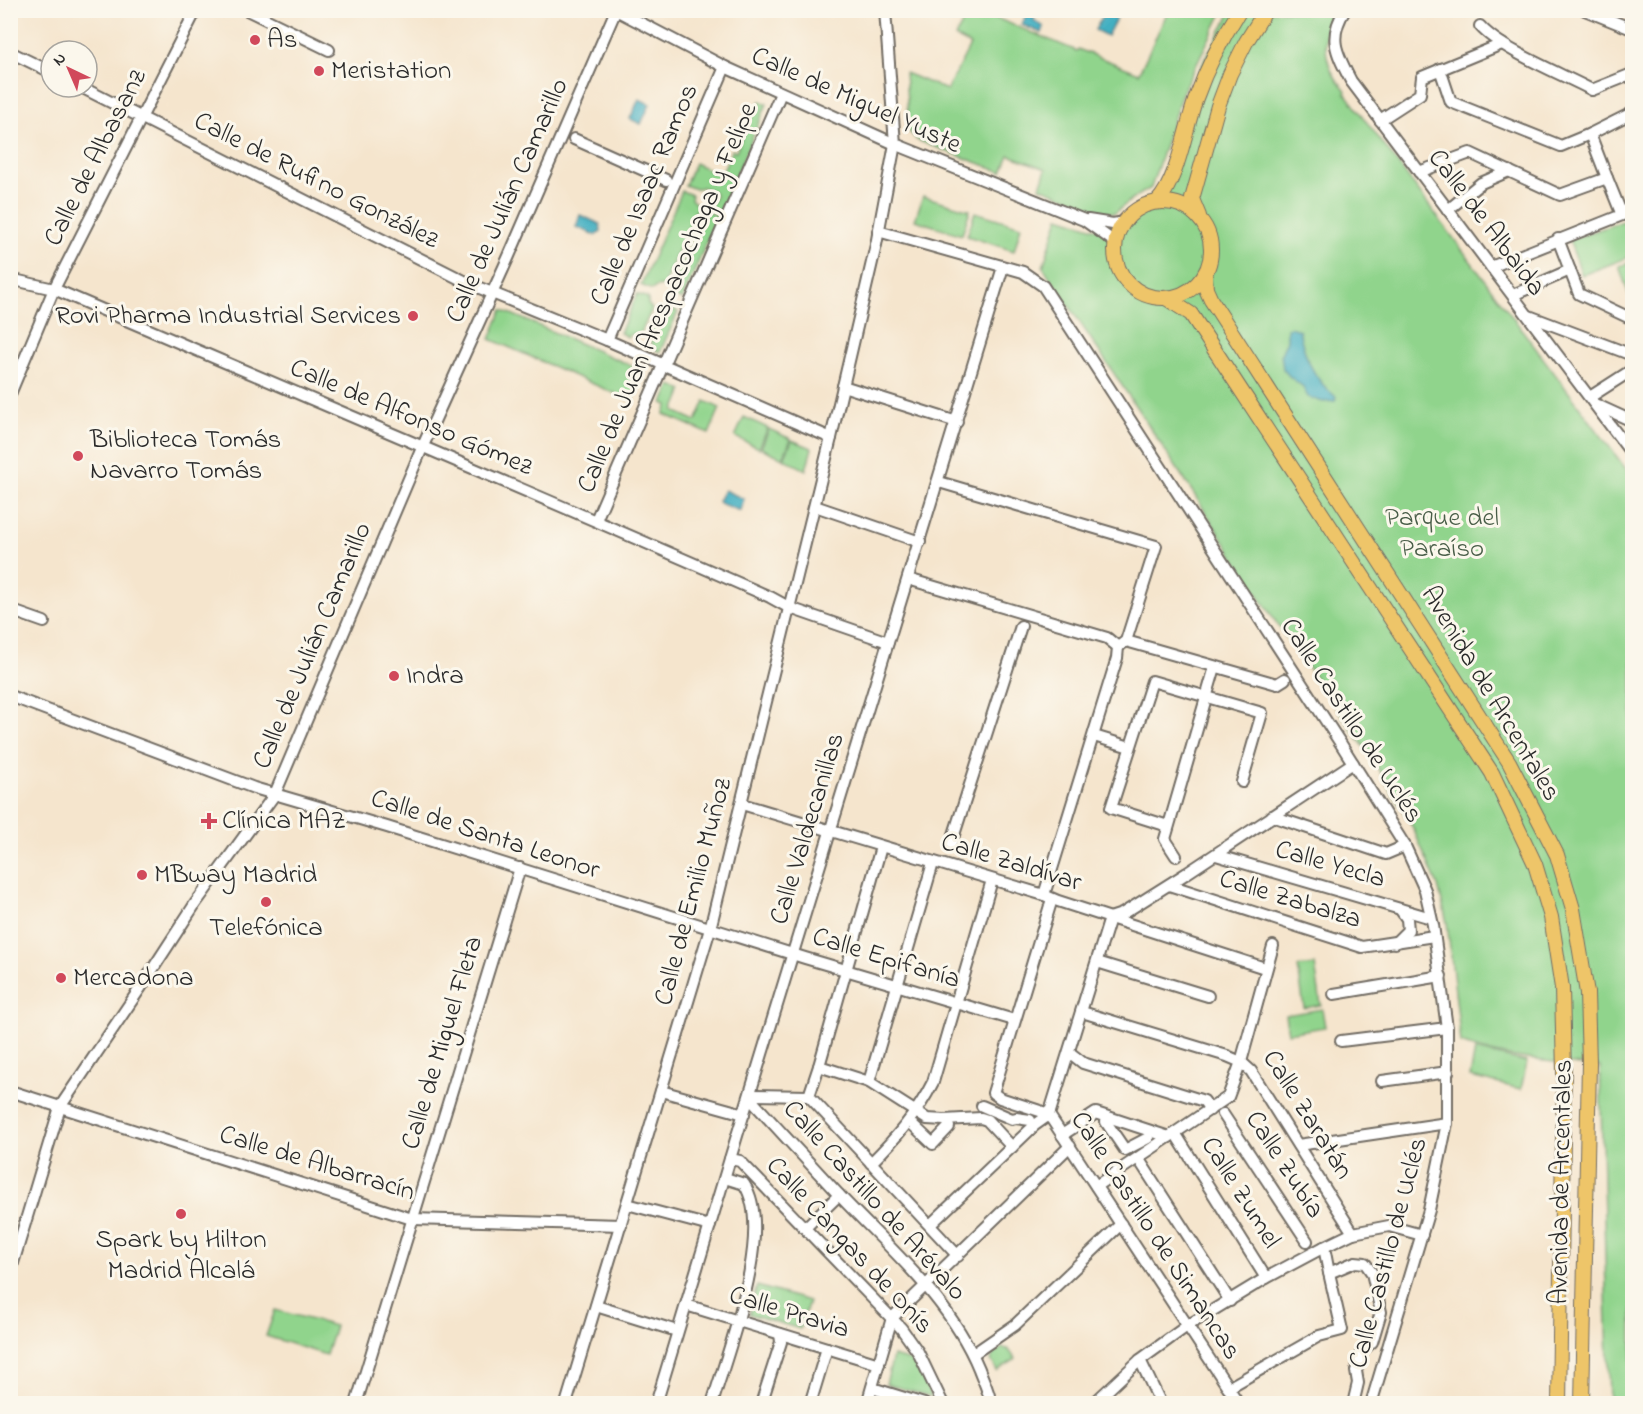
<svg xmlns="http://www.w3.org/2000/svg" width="1643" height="1414" viewBox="0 0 1643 1414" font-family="'Indie Flower',sans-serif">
  <rect width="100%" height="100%" fill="#fbf7ec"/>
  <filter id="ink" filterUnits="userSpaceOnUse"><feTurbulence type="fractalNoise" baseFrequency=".0167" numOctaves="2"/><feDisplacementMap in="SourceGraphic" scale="12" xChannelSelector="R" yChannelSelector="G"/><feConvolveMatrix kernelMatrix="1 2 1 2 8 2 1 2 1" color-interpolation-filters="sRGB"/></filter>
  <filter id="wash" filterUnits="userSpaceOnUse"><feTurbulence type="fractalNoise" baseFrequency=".008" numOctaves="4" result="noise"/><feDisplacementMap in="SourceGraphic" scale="24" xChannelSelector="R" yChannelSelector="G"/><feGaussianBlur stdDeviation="1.35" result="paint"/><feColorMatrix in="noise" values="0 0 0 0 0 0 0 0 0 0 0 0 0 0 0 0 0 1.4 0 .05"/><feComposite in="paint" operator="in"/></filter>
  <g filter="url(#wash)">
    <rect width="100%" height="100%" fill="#f5e5cd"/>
    <!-- green -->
    <g fill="#90d48c" stroke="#5e805c" stroke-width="1.5">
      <path d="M970,10L984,16L986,14L1077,51L1078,49L1139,73L1168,11H1223L1182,93L1151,188L1132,199L1115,213L1103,212L1040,187L1046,169L1009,155L1002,172L917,140L909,131L905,73L947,90L970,45L955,37Z"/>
      <path d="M1232,11H1333C1321,30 1324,62 1337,80C1339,83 1344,87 1346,91L1345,93L1632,477V1403H1609L1600,1067C1556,1062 1502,1059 1461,1043L1447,923L1438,886L1412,826L1370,755L1273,618L1192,491L1043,267L1059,217L1107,232L1135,207L1158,191L1178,121L1205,58Z"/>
      <path d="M760,101L767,104L720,212L709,208L716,196L713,191L702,187L695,189L685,185L695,163L721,175L732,150L736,151L742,137L739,135L742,129L746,131L749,123L746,121L749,115L752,116Z"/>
      <path d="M682,191L692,195L691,199L698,206L663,286L656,287L652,290L641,285Z"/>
      <path d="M923,196L970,210L962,235L915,220Z"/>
      <path d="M706,211L718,216L682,300L674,296L670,291Z"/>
      <path d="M975,212L1021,226L1014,251L967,236Z"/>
      <path d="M1632,218V256L1582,275L1569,240Z"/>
      <path d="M1632,262V304L1619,266Z"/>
      <path d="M637,294L648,298V304L652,309L640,335L631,334L628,337L620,333Z"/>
      <path d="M668,307L678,312L660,352L653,349L651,342L646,337L659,311L662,312Z"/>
      <path d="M502,310L644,371L632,401L490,339Z"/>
      <path d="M671,385L683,390L674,411L696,421L705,401L720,408L709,434L664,414L668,405L663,403Z"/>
      <path d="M744,417L768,428L759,448L735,437Z"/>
      <path d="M769,429L791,439L783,458L761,448Z"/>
      <path d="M792,440L812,448L806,470L784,459Z"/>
      <path d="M1315,965L1321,1005L1304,1008L1298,967Z"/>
      <path d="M1322,1009L1325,1027L1288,1033L1285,1015Z"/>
      <path d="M1475,1050L1527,1062L1521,1089L1470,1077Z"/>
      <path d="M757,1286L809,1301L800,1329L749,1314Z"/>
      <path d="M275,1310L335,1326L326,1355L266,1336Z"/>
      <path d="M1002,1348L1008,1349L1016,1359L997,1371L991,1360L993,1354Z"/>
      <path d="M893,1356L915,1362L932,1397L886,1384Z"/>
    </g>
    <!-- water -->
    <g fill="#42afc1" stroke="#366d76" stroke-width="1.5">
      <path d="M1105,11H1120L1107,36L1095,30Z"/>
      <path d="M1027,12L1034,15V20L1044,27L1042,33L1022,25Z"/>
      <path d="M639,99L650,104L641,124L630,119Z"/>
      <path d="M580,215L600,224L601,232L596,235L576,227Z"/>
      <path d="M1290,327L1299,330C1305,357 1313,379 1336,397L1335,401L1323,402L1308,397L1302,386L1290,377L1283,369L1281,354L1287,340V328Z"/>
      <path d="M724,490L744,499L740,511L719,503L718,501Z"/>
    </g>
  </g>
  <g filter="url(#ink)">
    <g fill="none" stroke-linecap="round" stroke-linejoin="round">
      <defs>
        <g id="minor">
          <path d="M247,10L329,50"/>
          <path d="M616,10L725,67L895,144L1084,220L1116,243"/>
          <path d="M1345,10C1327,38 1337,54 1351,81L1632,454"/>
          <path d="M1585,10L1632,29"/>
          <path d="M1480,26C1501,50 1562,74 1592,90L1632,74V76"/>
          <path d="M10,52L51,72"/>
          <path d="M1440,69L1451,102L1561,146L1590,134"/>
          <path d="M81,87L470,284L607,340L831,438"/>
          <path d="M1380,120L1420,94L1422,77L1502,44"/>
          <path d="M574,139L666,180"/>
          <path d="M1419,172L1470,153L1560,195L1607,178L1622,215L1491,267"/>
          <path d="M1607,178L1590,134L1632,113"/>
          <path d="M1448,210L1481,183L1509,171"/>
          <path d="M1088,220L1113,224L1124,222"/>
          <path d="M878,231L1023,272L1043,286L1341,744L1405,846L1425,890L1433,925L1447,1028V1123L1429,1210L1371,1404"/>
          <path d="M1558,239L1579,294L1632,319"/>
          <path d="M10,279L54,289C293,392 532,492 770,597L790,608L888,642"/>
          <path d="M1513,295L1570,270"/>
          <path d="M1529,316L1632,355"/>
          <path d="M607,340L725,67"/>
          <path d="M843,386L957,422"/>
          <path d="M10,394L54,289L196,10"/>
          <path d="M1590,397L1632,370"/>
          <path d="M1597,405L1632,421"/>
          <path d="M939,482L1156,546L1126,641L1118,647"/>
          <path d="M815,506L920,542"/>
          <path d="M596,520L781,93"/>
          <path d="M908,579L1107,638L1118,647L1117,658L1044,895"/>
          <path d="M10,610L44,622"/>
          <path d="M1126,641L1277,684L1285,679"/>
          <path d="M10,696L254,788L387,827L805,958L1014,1020"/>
          <path d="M1094,736L1130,747"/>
          <path d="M742,804L1044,895L1058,901L1265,968"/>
          <path d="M1272,816L1386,854L1405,846"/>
          <path d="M1168,826L1111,808L1152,681L1262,713L1242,782"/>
          <path d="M951,844L1021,626"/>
          <path d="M1216,855L1431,918"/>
          <path d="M1176,856L1165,839L1215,667"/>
          <path d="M1169,885L1362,947L1434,936"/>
          <path d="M1395,943L1408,930L1407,919L1400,909"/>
          <path d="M1097,962L1208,996"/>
          <path d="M1334,994L1441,976"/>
          <path d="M1082,1012L1227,1056L1241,1062L1251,1071L1353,1233"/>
          <path d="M1341,1041L1447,1028"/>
          <path d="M1069,1052L1083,1063L1204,1101L1210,1110"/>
          <path d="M819,1066L869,1082L927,1119L944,1120L981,1118L987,1120L1012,1147"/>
          <path d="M1382,1081L1448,1072"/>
          <path d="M869,1082L933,863"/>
          <path d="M10,1091L412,1219L621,1225"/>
          <path d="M661,1091L744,1114"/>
          <path d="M750,1095L755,1104C783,1134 811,1165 839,1195C890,1249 950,1299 979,1369C983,1380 989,1391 991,1404"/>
          <path d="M750,1095L809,1096"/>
          <path d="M809,1096L819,1066L881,847"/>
          <path d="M809,1096L958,1256"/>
          <path d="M982,1106L1012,1119L1016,1118L1030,1120"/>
          <path d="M1049,1114L1000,1098L993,1093L1052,899"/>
          <path d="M1223,1114L1307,1241"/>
          <path d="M1106,1122L1125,1150L1148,1138"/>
          <path d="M914,1126L933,1144L949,1127"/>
          <path d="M1175,1133L1266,1278"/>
          <path d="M1062,1135L1096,1113L1169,1137"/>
          <path d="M1298,1145L1447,1123"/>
          <path d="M1138,1158L1230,1301"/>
          <path d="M730,1159L740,1161L901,1328L918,1352L943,1404"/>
          <path d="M871,1163C896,1138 917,1114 933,1082L992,880"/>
          <path d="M1096,1186L1228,1097L1241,1062L1273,946"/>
          <path d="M627,1204L710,1226"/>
          <path d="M930,1225L1035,1125L1049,1115"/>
          <path d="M805,1228L839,1195"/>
          <path d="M1324,1247L1329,1273L1355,1262L1365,1263L1372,1273L1381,1312L1372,1342L1363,1350L1356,1371L1358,1383L1353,1404"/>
          <path d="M10,1273L60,1107L143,984L195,904L275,794L422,448L509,256L616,10"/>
          <path d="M686,1305L879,1364"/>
          <path d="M596,1306L677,1331"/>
          <path d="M973,1354L1015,1325L1121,1224"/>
          <path d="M1140,1360L1161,1404"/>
          <path d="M872,1388L924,1404"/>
          <path d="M1228,1388L1319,1336L1342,1330L1329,1273"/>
          <path d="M356,1404L520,868"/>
          <path d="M566,1404L710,929L831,438L876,245L895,144L885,10"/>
          <path d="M656,1404C769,1024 890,646 1003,267"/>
          <path d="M712,1404C727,1353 775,1231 744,1184L725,1178"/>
          <path d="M761,1404L781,1342L780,1334"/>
          <path d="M810,1404L827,1348"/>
          <path d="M867,1404L892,1318L1070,1146"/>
          <path d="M1093,1404L1140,1360L1187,1326L1266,1278L1324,1247L1353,1233L1389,1226L1422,1235"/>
          <path d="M1239,1404L1049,1115L1110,918L1122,914L1187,873L1353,763"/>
        </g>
        <g id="major">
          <circle cx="1163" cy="250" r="48"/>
          <path d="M1157,202C1178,180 1185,129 1196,98C1207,67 1222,38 1240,10"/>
          <path d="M1199,216L1192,199L1218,106L1230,74L1246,42L1266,10"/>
          <path d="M1205,274L1206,289L1211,300L1509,762L1557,855L1573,909L1587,993L1589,1063L1582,1404"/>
          <path d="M1166,298L1191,314L1492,773L1535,864L1551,917L1562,988L1564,1073L1559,1404"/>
        </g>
      </defs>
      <!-- minor casing -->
      <use href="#minor" stroke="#726c64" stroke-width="14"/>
      <!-- major casing -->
      <use href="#major" stroke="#726c64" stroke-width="16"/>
      <!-- minor -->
      <use href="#minor" stroke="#fff" stroke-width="10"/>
      <!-- major -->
      <use href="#major" stroke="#eec569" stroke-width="14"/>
    </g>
  </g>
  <!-- markers -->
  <g fill="#d1495b" stroke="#fbf7ec" stroke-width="2">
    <circle cx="255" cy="40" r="6"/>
    <circle cx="319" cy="71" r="6"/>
    <circle cx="413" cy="316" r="6"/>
    <circle cx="78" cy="456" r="6"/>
    <circle cx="394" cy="676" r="6"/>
    <path d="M206 812h6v6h6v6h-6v6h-6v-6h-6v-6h6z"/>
    <circle cx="142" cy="875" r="6"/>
    <circle cx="266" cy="902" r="6"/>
    <circle cx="61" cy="978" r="6"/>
    <circle cx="181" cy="1214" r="6"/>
  </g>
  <g text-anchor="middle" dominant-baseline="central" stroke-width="6" stroke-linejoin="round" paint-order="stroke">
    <!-- poi labels -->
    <g font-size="27" fill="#2b2b2b" stroke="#fbf7ec" text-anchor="start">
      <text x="267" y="40">As</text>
      <text x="331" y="71">Meristation</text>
      <text x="401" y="316" text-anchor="end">Rovi Pharma Industrial Services</text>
      <text x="90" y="440">Biblioteca Tomás<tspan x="90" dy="31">Navarro Tomás</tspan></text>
      <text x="406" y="676">Indra</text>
      <text x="222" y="821">Clínica MAZ</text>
      <text x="154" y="875">MBway Madrid</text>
      <text x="266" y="928" text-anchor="middle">Telefónica</text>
      <text x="73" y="978">Mercadona</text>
      <text x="181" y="1240" text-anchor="middle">Spark by Hilton<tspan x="181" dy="31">Madrid Alcalá</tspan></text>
    </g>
    <!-- street labels -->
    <g font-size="27" fill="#2b2b2b" stroke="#fbf7ec">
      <text transform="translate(856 101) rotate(24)">Calle de Miguel Yuste</text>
      <text transform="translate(96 158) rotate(-63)">Calle de Albasanz</text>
      <text transform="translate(316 181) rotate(27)">Calle de Rufino González</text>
      <text transform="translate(645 195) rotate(-67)">Calle de Isaac Ramos</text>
      <text transform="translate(508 201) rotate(-66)">Calle de Julián Camarillo</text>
      <text transform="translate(1486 223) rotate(53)">Calle de Albaida</text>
      <text transform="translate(668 298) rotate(-67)">Calle de Juan Arespacochaga y Felipe</text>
      <text transform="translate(411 418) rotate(23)">Calle de Alfonso Gómez</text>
      <text transform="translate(313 646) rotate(-67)">Calle de Julián Camarillo</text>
      <text transform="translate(1490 694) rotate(59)">Avenida de Arcentales</text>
      <text transform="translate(1351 721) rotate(57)">Calle Castillo de Uclés</text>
      <text transform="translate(808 829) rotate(-73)">Calle Valdecanillas</text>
      <text transform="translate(485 835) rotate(18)">Calle de Santa Leonor</text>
      <text transform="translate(1011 863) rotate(17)">Calle Zaldívar</text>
      <text transform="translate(1330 865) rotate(16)">Calle Yecla</text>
      <text transform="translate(694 892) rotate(-75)">Calle de Emilio Muñoz</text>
      <text transform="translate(1290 900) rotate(17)">Calle Zabalza</text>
      <text transform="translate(886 959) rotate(17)">Calle Epifanía</text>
      <text transform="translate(443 1043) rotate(-73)">Calle de Miguel Fleta</text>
      <text transform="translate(1307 1115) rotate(58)">Calle Zaratán</text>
      <text transform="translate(317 1164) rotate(17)">Calle de Albarracín</text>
      <text transform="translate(1284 1165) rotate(57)">Calle Zubía</text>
      <text transform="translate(1562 1182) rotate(-89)">Avenida de Arcentales</text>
      <text transform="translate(1240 1193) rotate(58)">Calle Zumel</text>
      <text transform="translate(874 1201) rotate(48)">Calle Castillo de Arévalo</text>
      <text transform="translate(1155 1236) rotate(57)">Calle Castillo de Simancas</text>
      <text transform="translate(849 1246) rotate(47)">Calle Cangas de Onís</text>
      <text transform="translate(1389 1253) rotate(-75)">Calle Castillo de Uclés</text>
      <text transform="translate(789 1313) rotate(17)">Calle Pravia</text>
    </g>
    <!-- park labels -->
    <g font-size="27" fill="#495e48" stroke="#fbf7ec">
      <text x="1442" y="518">Parque del<tspan x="1442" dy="31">Paraíso</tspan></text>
    </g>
  </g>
  <!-- margin -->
  <rect width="1643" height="1414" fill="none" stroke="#fbf7ec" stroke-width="36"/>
  <!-- north arrow -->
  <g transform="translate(69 69) rotate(316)"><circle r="28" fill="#fbf7ec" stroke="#a8a59f" stroke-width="1.5"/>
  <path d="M0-4.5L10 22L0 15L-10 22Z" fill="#d1495b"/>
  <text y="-9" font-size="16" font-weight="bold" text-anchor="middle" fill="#2b2b2b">N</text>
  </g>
</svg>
